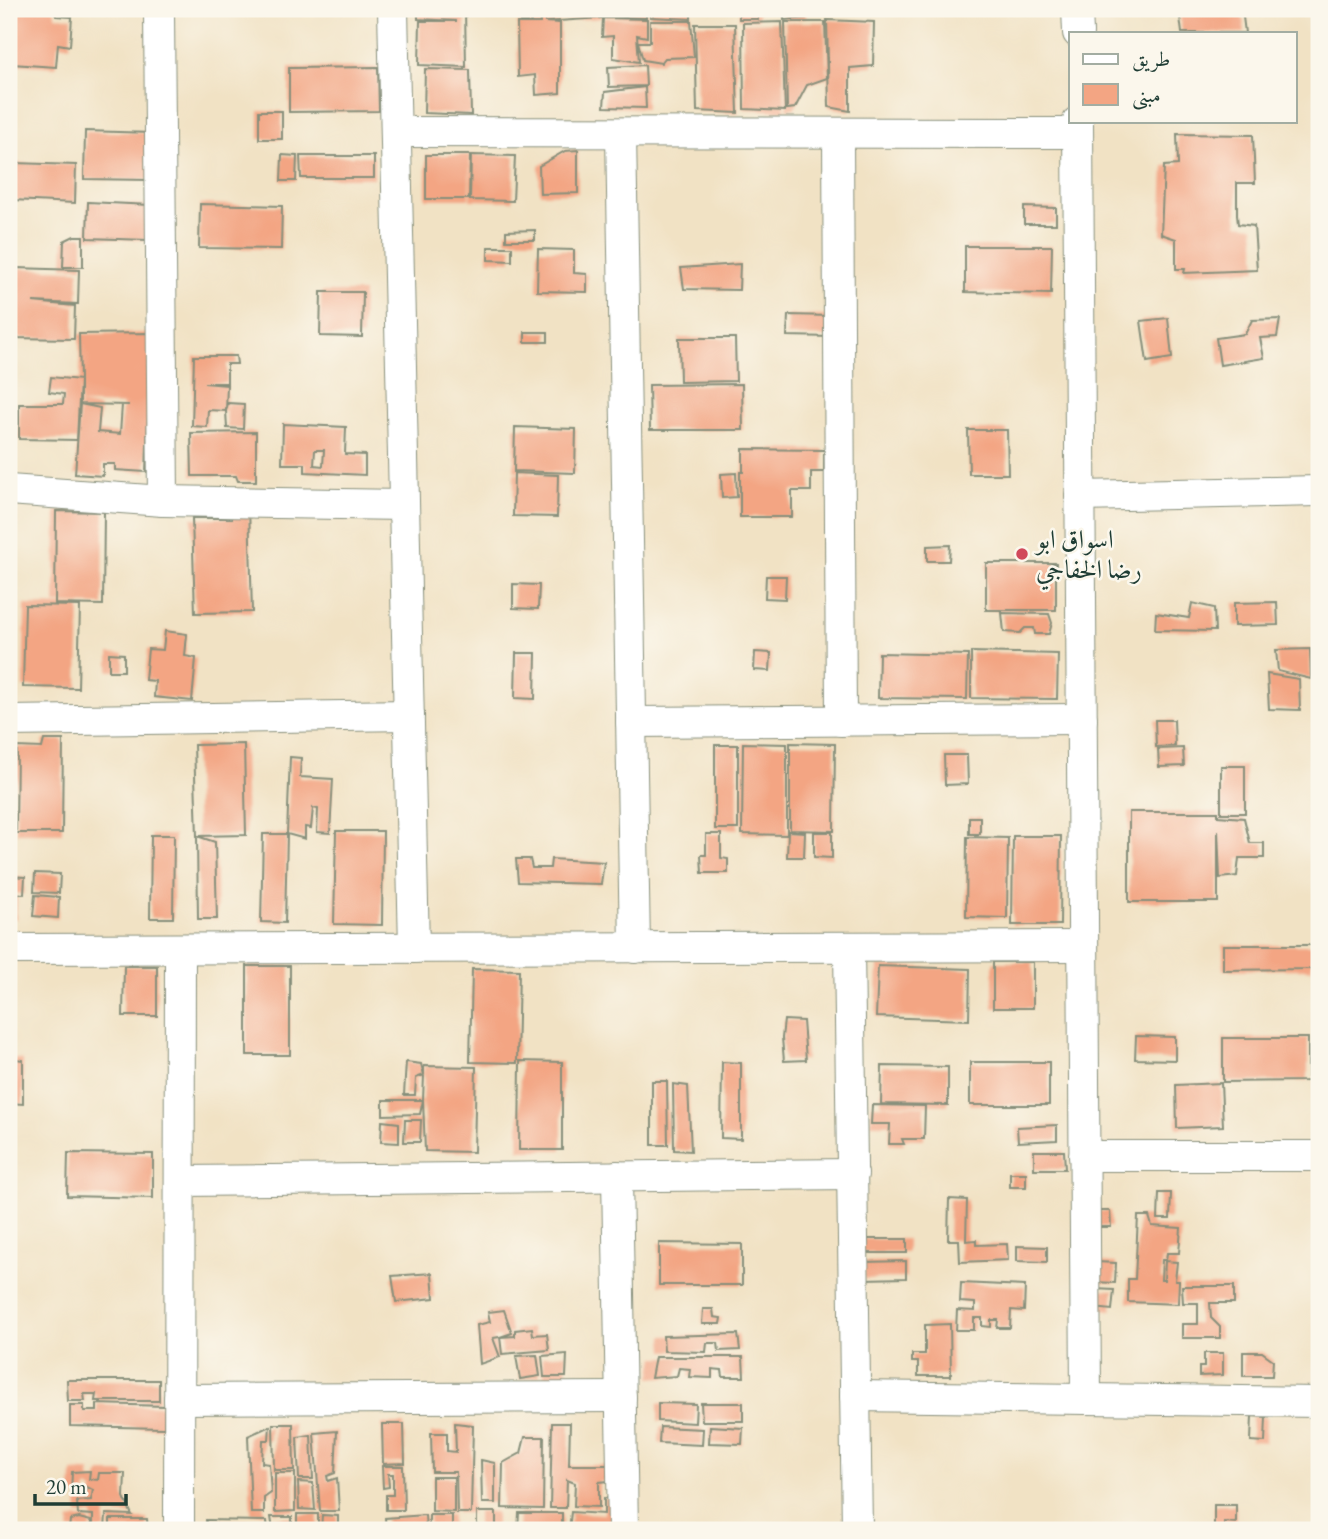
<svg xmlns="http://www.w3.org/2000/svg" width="1328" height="1539" viewBox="0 0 1328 1539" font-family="'EB Garamond',Amiri,serif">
  <rect width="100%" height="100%" fill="#fbf7ec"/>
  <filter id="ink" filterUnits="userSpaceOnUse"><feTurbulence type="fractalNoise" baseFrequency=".0143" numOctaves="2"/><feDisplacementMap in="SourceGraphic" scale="14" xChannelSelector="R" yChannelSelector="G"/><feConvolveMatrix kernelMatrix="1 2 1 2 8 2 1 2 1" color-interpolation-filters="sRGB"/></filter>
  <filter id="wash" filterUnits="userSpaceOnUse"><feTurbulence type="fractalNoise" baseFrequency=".00686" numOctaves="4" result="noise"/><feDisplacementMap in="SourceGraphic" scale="28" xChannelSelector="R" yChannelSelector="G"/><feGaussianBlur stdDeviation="1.57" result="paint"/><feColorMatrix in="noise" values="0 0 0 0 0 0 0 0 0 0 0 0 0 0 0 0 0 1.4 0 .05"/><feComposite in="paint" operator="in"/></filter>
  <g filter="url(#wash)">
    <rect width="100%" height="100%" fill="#f1e2c4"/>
    <g id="blocks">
      <!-- building -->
      <g fill="#f3a583" fill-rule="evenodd">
        <path d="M16,9H54L56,16L72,17L70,46L58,44L56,67L12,64Z"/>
        <path d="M418,9H465L466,67L419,65L420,21H457L418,19Z"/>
        <path d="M514,9H534V19L514,18Z"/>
        <path d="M539,9H601V18L544,22L560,23V93L536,95L535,75L518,77L517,23H540Z"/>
        <path d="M605,9H646V18L605,16Z"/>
        <path d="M650,9H691V19L650,17Z"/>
        <rect x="739" y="9" width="19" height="10"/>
        <path d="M784,9H806V18L784,20Z"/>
        <path d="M1179,9H1242L1245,33H1182Z"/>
        <path d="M603,18L647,19V37L637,35L639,62L613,58V36L602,37Z"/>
        <path d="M827,20L874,22L873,66L850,68V111L829,107Z"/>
        <path d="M650,21H691L694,57L665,58L661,63L643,60L638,42H650Z"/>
        <path d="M782,22L785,111L744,109L743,23Z"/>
        <path d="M785,22H825L827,78L807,85L795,108L787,109Z"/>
        <path d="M695,24H735L738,113L697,111Z"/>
        <path d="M645,65L646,86L609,87L608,67Z"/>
        <path d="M378,67L379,111L289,112V68Z"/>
        <path d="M425,69L470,70L471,115L424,113Z"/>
        <path d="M645,87L646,108L604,107L605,92Z"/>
        <rect x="259" y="111" width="23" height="28"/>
        <path d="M85,131L152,133L150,180L84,179Z"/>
        <path d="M1177,134L1253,135L1255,183H1237V215L1238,224L1254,226L1257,270L1184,273L1185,269H1176V239L1161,234L1164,166L1178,165Z"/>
        <path d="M578,150V193L540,194L539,166L565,151Z"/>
        <path d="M282,155L297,156L296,181H281Z"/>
        <path d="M426,155H470L469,199H426Z"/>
        <path d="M471,155L515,156L513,201L470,200Z"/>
        <path d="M300,156H374V178H301Z"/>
        <path d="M15,163L76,165L75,203L13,200Z"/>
        <path d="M88,202L150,205L148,240L87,238Z"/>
        <path d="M200,204L282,206L281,249L199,248Z"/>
        <path d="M1024,207L1056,208V224H1024Z"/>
        <path d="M535,230V240H506V231Z"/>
        <path d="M74,236H83V267H63L64,241Z"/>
        <path d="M965,246H1052L1051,294L965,292Z"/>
        <path d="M488,247H512V261L488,260Z"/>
        <path d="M538,249L574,250V273L587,274V292L537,291Z"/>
        <path d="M740,264L739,290L684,289L681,268Z"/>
        <path d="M16,268L79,270L78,304L33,302L75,306L74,339L11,338Z"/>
        <path d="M321,292H363L362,337L320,336Z"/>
        <path d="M788,315L832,316V337L787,336Z"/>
        <path d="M1168,318L1172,358L1147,362L1141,321Z"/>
        <path d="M1280,319L1277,337L1260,338L1264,358L1220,365L1216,338L1245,334L1252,320Z"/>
        <rect x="525" y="332" width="23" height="10"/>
        <path d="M151,333L146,472L115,470V464H103V476L75,474L80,404L100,408L98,432L120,434L122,405H129L80,404V380L77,440L19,439V404H63L64,394L49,392L51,377L80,380L79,334Z"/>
        <path d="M679,338H735L736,381L680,382Z"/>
        <path d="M194,356H236L237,364H227V383H204L227,385L226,411L208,410L207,427L192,426Z"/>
        <path d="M742,384L743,430H650L649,385Z"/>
        <path d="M228,403L244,404L243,429L227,428L226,411Z"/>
        <path d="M283,424L346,427L345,454L365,455V475L305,472V464H282ZM315,450H324L323,466L314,465Z"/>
        <path d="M515,427L576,429L575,473L514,471Z"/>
        <path d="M968,430H1007L1008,474H969Z"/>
        <path d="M256,432V481H238L236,476H192L191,433Z"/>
        <path d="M743,449L824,450V472H811V491H792V517H740V472H743Z"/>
        <path d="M514,473L558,475L557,517L513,516Z"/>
        <path d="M736,473L737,497L722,498L721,474Z"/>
        <path d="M249,505L252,612L195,613L192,518H232L231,506Z"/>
        <path d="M56,511L104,512L103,605L55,604Z"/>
        <path d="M950,545L949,561H927V546Z"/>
        <rect x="986" y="563" width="70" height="47"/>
        <path d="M766,576H786L785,599L765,598Z"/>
        <path d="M513,584L539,585L538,609L513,608Z"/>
        <path d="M1277,602L1278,625L1234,626V603Z"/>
        <path d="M1192,603L1214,608L1215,631L1155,630L1156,613L1189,618Z"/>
        <path d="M25,605L80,606L78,688L23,687Z"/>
        <path d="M1002,613L1049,614L1052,623L1049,634H1035L1034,628H1025L1020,633L1004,632Z"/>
        <path d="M165,631L187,634L185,656L196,658L192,701L154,697L155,681L145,680L148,649L163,650Z"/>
        <path d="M1310,649L1311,679L1278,671L1276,650Z"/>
        <path d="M755,652L771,653L770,671L754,670Z"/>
        <path d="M971,652L1058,654L1057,699L971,698Z"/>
        <path d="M109,653L124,654V671H109Z"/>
        <path d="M516,653H536L535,699L515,698Z"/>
        <path d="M879,653L968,655L967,699L878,698Z"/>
        <path d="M1267,674L1299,679L1300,710L1269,709Z"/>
        <path d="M1155,720H1174L1175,746L1156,747Z"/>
        <path d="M44,740H63L62,833H16L17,747L42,748Z"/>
        <path d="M743,743L787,744V835L742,834Z"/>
        <path d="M790,743L835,744L834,831L790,830Z"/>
        <path d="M244,744L246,835L197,836L194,745Z"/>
        <rect x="715" y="745" width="23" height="84"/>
        <path d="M1183,748L1184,766L1159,767L1158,749Z"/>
        <path d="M944,755H967L968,784L945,785Z"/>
        <path d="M290,757L301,758L300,777L333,779L330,833L317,832L318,809L313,808L311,828L305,827V839L287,834Z"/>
        <rect x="1221" y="766" width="24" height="47"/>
        <path d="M1129,812H1218V816L1244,818L1250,843H1264V858H1239L1237,876L1220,878L1218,830V902H1129Z"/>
        <rect x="969" y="817" width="11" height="17"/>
        <path d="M336,831H383L382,925L334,924Z"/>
        <path d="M788,831L805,832L804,857H787Z"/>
        <path d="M814,832H832V858L814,857Z"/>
        <path d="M263,834H287L285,923L261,922Z"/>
        <path d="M706,834H721V858L728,859V873H702L701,855H706Z"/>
        <path d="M151,835H174L173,918H150Z"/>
        <path d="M197,836L215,842L217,919H198Z"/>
        <path d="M1013,836H1061L1060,925H1012Z"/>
        <path d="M967,837L1008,838L1007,918L966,917Z"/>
        <path d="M516,859H530L532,868H550L551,859L604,862L601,884L518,882Z"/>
        <path d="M35,873L60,874L59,893L34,892Z"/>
        <path d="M9,876L25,877L24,894L9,893Z"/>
        <path d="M35,895L59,897L58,918L33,916Z"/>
        <path d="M9,896L17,897L16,919L9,918Z"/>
        <path d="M1223,945H1312V969L1223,970Z"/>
        <rect x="993" y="962" width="40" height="46"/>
        <path d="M124,966H157V1016H123Z"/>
        <rect x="247" y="966" width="43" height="89"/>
        <path d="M878,966L970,969L969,1020L876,1017Z"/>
        <path d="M472,969L519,970L517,1063L470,1062Z"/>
        <path d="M784,1020L803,1021L806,1060L784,1061L782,1038Z"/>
        <path d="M1136,1036L1175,1037V1060L1135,1059Z"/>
        <path d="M1223,1038H1308V1081L1223,1082Z"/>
        <path d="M9,1058L23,1060V1104L9,1103Z"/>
        <path d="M520,1061L562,1062V1150H519Z"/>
        <path d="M406,1062L421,1064L424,1075V1066L476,1067L474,1152L425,1151L423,1100L420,1114L383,1115V1100H423L424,1075L416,1078L415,1095H404Z"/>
        <path d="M722,1062L741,1063V1139L721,1138Z"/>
        <rect x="970" y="1062" width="79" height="43"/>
        <path d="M882,1066L948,1067V1105L881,1104Z"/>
        <path d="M652,1081H667L668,1145H652Z"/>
        <path d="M1221,1083L1223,1126L1177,1128L1176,1085Z"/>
        <path d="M673,1084L688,1086L691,1151L674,1150Z"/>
        <path d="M872,1105L925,1106L924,1139H902L904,1144H889L890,1124H871Z"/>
        <path d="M405,1120H421L420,1142H404Z"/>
        <path d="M382,1121L399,1123V1143L381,1142Z"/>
        <path d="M1057,1125V1140L1018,1142L1017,1127Z"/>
        <path d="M1034,1151H1064L1065,1169H1034Z"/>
        <path d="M68,1153L153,1154V1198L67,1196Z"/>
        <rect x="1010" y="1173" width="16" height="14"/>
        <path d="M1159,1193H1171L1170,1219H1158Z"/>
        <path d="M949,1199L967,1200L966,1241L976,1240V1245L1007,1244L1008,1260L960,1262L959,1240H948Z"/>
        <path d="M1095,1211H1110L1111,1227H1095Z"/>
        <path d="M1138,1216H1149L1152,1226L1181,1228L1179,1253H1167L1166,1260H1162L1161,1280H1164L1165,1261L1177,1262L1175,1281H1179L1178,1304L1128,1302V1279H1135Z"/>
        <rect x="859" y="1239" width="48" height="14"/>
        <path d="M659,1243L742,1244V1285H659Z"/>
        <path d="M1017,1246L1047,1247V1262L1017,1261Z"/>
        <path d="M906,1261V1278L864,1279V1262Z"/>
        <path d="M1096,1262L1116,1263L1115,1283L1094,1282Z"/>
        <path d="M432,1273L434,1298L396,1302L392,1276Z"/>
        <path d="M961,1283L1025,1286L1024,1311L1011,1310L1010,1328H997L998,1320H991V1327L982,1326V1318H974V1330H956L957,1310L975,1311V1303L960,1302Z"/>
        <path d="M1182,1286H1234V1303H1210L1211,1318L1220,1327V1338H1182V1324H1198V1303H1183Z"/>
        <path d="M1095,1289L1114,1290L1112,1310L1094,1308Z"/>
        <path d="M703,1309H713L714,1317L721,1318L720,1324H702Z"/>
        <path d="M504,1310L512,1333L500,1337L515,1336V1330L532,1328L533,1335L547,1334L549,1350L502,1354L500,1337L493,1338L500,1357L480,1364L477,1325L490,1322L488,1312Z"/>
        <path d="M950,1324L951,1376H918V1362H912V1354H925V1325Z"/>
        <path d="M738,1334L740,1350L719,1351L718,1343H707L706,1352L664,1351L663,1336Z"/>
        <path d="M1243,1352H1262L1273,1360L1272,1376H1243Z"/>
        <path d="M1204,1353H1223V1375L1199,1376V1367H1204Z"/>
        <path d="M567,1354L566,1377H544L542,1356Z"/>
        <path d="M537,1355L540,1376L520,1379L516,1356Z"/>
        <path d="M655,1357H743L744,1377H723L722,1370L712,1369V1378L689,1377L690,1369L679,1368L677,1376L651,1378Z"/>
        <path d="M67,1380H159V1401H95L96,1394H84L85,1401H68Z"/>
        <path d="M658,1403L696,1404L695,1423L658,1421Z"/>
        <path d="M701,1403H743V1421H702Z"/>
        <path d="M97,1404L165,1406L164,1428L70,1426V1405H84V1411H97Z"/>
        <path d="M1252,1416L1266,1417L1265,1442L1251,1441Z"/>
        <path d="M455,1423L473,1425L471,1513H457L456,1472H432L431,1433H447V1451L456,1452Z"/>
        <path d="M552,1423H570L569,1465H609V1481L599,1482V1507L574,1506L575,1483L567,1480L566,1508H550Z"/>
        <path d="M273,1424H293L294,1470H274Z"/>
        <path d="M382,1424H404L405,1463L383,1464Z"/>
        <path d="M270,1426L269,1440H263L262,1463L269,1464L271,1493L264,1498V1513H251L248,1436Z"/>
        <path d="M710,1426L743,1428L742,1444L709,1443Z"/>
        <path d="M660,1427L703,1429L702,1445L659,1443Z"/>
        <path d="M337,1431L335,1473L327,1476L328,1481L337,1478L339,1511H320L314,1433Z"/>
        <path d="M311,1435L313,1479H299L297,1437Z"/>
        <path d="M525,1437H544L543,1509L502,1508L503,1463L521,1453Z"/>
        <path d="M481,1460L495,1463V1503H482Z"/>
        <path d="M382,1466H403L404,1510H386V1495H393V1474H388L389,1487L383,1488Z"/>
        <path d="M90,1471L89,1479L98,1480L99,1473H125L124,1497L132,1515L106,1514L105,1530H93V1515L78,1514L77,1501L91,1500L93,1490L87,1487L85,1497L71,1494L72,1472Z"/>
        <path d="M275,1473H295V1511L275,1512Z"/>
        <path d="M432,1477H454V1512L432,1511Z"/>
        <path d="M298,1482L313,1483L315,1510L299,1509Z"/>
        <path d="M604,1498L613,1499L612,1530H569L571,1512L604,1514Z"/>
        <path d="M1214,1505H1236V1523L1224,1522V1530H1214Z"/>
        <rect x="477" y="1512" width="19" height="18"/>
        <path d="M519,1513H562V1530H518Z"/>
        <rect x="297" y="1514" width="21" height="16"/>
        <path d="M322,1515L338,1516V1530H321Z"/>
        <path d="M425,1515L426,1530H386L385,1518Z"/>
        <rect x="429" y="1515" width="23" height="15"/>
        <path d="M271,1517H292V1529L273,1530Z"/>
        <path d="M79,1518L91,1521V1530H69L70,1520Z"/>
        <path d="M110,1519H147L148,1530H110Z"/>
        <path d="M206,1520L267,1521L268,1530H206Z"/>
      </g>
    </g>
  </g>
  <g filter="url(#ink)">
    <use href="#blocks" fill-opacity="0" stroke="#88907c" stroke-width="2"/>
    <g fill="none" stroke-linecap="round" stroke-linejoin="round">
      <defs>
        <g id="street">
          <path d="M159,9L163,501"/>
          <path d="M393,9L414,948"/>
          <path d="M1077,9L1078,33"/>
          <path d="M1078,121L1086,1399"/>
          <path d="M396,132L1078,133"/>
          <path d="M621,133L635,948"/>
          <path d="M838,133L841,721"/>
          <path d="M9,490L163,501L404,505"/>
          <path d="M1080,496L1319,491"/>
          <path d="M9,721L409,715"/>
          <path d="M631,722L1082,719"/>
          <path d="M849,947L857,1530"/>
          <path d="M9,949L1083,946"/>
          <path d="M1084,1156H1319"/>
          <path d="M617,1176L623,1530"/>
          <path d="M180,1181L853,1174"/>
          <path d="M855,1396L1319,1402"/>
          <path d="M179,1399L621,1397"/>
          <path d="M179,1530L180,949"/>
        </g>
      </defs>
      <!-- street casing -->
      <use href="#street" stroke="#88907c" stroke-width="32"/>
      <!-- street -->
      <use href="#street" stroke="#fff" stroke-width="30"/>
    </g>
  </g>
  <!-- markers -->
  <circle fill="#d1495b" stroke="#fbf7ec" stroke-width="2.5" cx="1022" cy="554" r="7"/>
  <g text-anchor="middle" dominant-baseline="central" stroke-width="5" stroke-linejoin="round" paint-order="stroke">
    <!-- poi labels -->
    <g font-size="26" fill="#1f3d34" stroke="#fbf7ec" text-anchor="start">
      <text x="1036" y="539">اسواق ابو<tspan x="1036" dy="30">رضا الخفاجي</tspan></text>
    </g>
  </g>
  <!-- margin -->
  <rect width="1328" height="1539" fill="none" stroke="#fbf7ec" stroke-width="35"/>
  <!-- legend -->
  <rect x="1069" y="32" width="228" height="91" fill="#fbf7ec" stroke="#a3ada2" stroke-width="2"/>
  <rect x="1083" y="54" width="35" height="10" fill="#ffffff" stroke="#a3ada2" stroke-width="2"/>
  <text x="1132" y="66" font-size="21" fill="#1f3d34">طريق</text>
  <rect x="1083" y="84" width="35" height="21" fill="#f3a583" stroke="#a3ada2" stroke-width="2"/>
  <text x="1132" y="102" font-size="21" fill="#1f3d34">مبنى</text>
  <!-- scale -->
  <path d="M35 1494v10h91v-10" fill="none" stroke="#1f3d34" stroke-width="3.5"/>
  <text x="46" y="1494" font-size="21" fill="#1f3d34" stroke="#fbf7ec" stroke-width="5" paint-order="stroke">20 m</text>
</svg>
